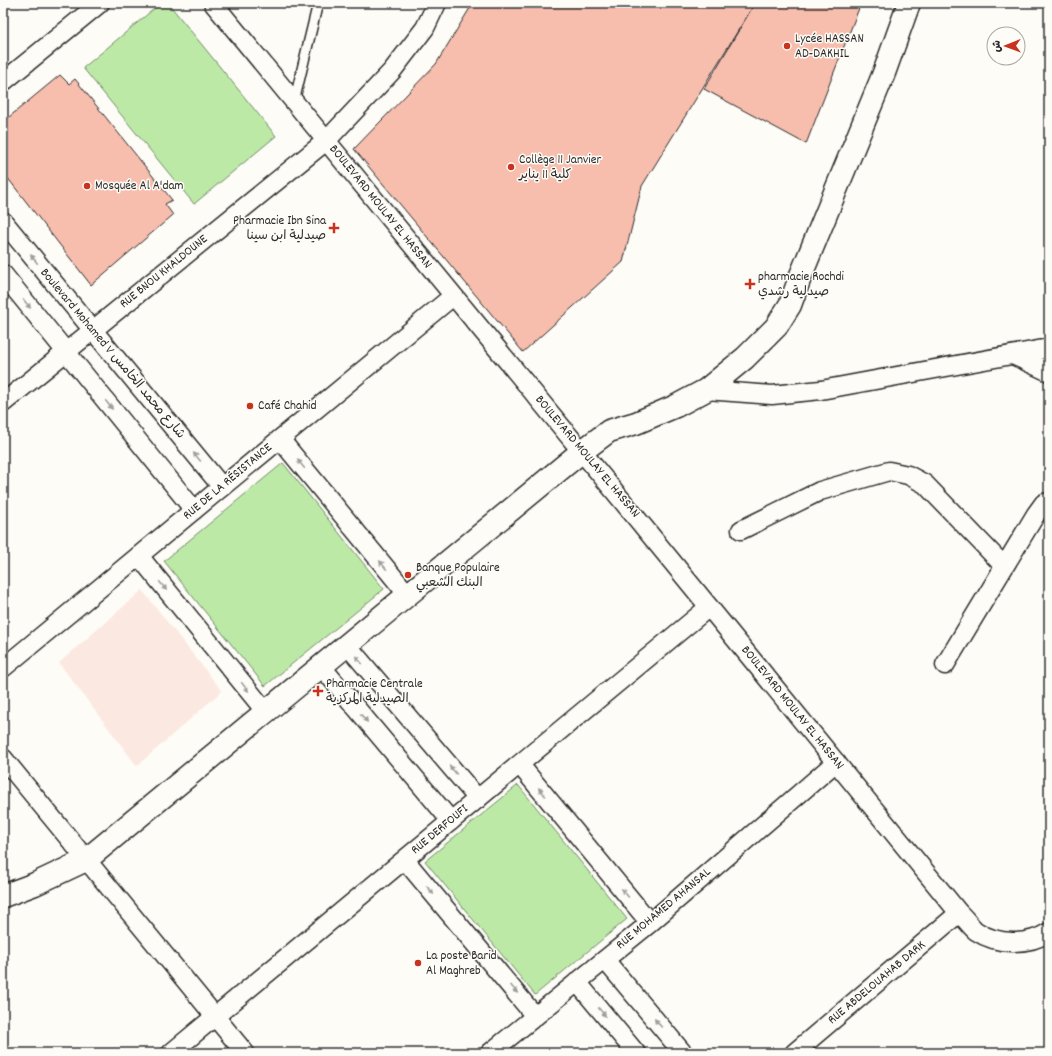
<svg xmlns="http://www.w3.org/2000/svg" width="1052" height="1056" viewBox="0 0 1052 1056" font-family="Dekko,'Playpen Sans Arabic',sans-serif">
  <rect width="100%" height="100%" fill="#fdfcf7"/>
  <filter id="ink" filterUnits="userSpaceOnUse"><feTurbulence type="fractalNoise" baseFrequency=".025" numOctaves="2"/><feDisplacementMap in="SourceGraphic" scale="8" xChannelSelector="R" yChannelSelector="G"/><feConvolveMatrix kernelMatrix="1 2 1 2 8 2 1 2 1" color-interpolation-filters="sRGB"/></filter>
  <g filter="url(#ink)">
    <!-- built -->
    <path fill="#fbe9e1" d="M142,590L222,691L137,766L59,663Z"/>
    <!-- green -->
    <g fill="#bde9a7" stroke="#748a69">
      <path d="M161,3H168L276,136L194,204L83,68Z"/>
      <path d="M283,463L384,589L265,686L164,561Z"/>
      <path d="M518,785L627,919L535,995L425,861Z"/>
    </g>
    <!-- building -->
    <g fill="#f7beae" stroke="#2b2b2b">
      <path d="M473,3H755L642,186L623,262L523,352L354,149L436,64Z"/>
      <path d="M755,3H861L806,144L704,89Z"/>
      <path d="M60,75L69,84L75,79L172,200L165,204L173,215L91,285L3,172V122Z"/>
    </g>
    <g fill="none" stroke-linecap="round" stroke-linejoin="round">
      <defs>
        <path id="lane" d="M294,102L318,3"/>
        <g id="street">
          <path d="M213,3L638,520L959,913C965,918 970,926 976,931C997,945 1028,946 1049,932"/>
          <path d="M3,82L100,3"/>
          <path d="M3,221L222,487"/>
          <path d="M3,274L194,510"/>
          <path d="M1013,355L1049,372"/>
          <path d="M706,390L772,395L821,390L1049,348"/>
          <path d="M3,403L326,141L392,71L425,28L437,3"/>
          <path d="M280,439L408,595"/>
          <path d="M741,530L820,491L889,471L908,475L925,484L1004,566"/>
          <path d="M139,556L266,712"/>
          <path d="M347,645L478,799"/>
          <path d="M945,665L1036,514L1044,503L1049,502"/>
          <path d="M321,666L451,821"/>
          <path d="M3,668L453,296"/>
          <path d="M3,758L245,1053"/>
          <path d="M520,765L650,923"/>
          <path d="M405,860L535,1016"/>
          <path d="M605,960L683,1053"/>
          <path d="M577,982L636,1053"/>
          <path d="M171,1053L709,607"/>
          <path d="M490,1053L650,923L836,762"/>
          <path d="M794,1053L959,913"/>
        </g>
        <path id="secondary" d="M3,896L35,884L86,860L581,452L609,431L636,423L676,406L706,390L745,358L776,327L790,305L801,275L884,73L909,3"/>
      </defs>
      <!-- lane casing -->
      <use href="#lane" stroke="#2b2b2b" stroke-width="12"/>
      <!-- street casing -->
      <use href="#street" stroke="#2b2b2b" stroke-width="21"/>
      <!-- secondary casing -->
      <use href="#secondary" stroke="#2b2b2b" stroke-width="25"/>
      <!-- lane -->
      <use href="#lane" stroke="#fdfcf7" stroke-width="9"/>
      <!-- street -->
      <use href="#street" stroke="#fdfcf7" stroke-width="18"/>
      <!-- secondary -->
      <use href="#secondary" stroke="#fdfcf7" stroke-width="22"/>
    </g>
    <!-- one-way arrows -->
    <defs><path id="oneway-solid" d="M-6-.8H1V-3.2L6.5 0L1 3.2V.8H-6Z"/></defs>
    <g fill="#9e9e9b">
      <use href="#oneway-solid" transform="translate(34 259) rotate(-129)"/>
      <use href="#oneway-solid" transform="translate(27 304) rotate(51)"/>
      <use href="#oneway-solid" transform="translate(109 405) rotate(51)"/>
      <use href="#oneway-solid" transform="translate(197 457) rotate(-130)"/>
      <use href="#oneway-solid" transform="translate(301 464) rotate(-129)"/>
      <use href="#oneway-solid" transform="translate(383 565) rotate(-129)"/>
      <use href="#oneway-solid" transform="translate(163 586) rotate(51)"/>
      <use href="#oneway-solid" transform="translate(359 660) rotate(-130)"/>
      <use href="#oneway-solid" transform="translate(245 687) rotate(51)"/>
      <use href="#oneway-solid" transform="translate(364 718) rotate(50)"/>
      <use href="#oneway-solid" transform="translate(453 770) rotate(-130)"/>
      <use href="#oneway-solid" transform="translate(542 792) rotate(-130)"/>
      <use href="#oneway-solid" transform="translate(430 890) rotate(50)"/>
      <use href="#oneway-solid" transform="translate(625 893) rotate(-130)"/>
      <use href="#oneway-solid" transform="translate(514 989) rotate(50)"/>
      <use href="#oneway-solid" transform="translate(602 1012) rotate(50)"/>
      <use href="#oneway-solid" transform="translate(658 1023) rotate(-130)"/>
    </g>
  </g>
  <!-- markers -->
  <g fill="#c8321e" stroke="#fdfcf7" stroke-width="1.5">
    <circle cx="787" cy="46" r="4"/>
    <circle cx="511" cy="167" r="4"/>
    <circle cx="87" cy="186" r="4"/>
    <path d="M332 222h4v4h4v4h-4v4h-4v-4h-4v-4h4z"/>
    <path d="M748 278h4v4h4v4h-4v4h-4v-4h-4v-4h4z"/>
    <circle cx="250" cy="406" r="4"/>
    <circle cx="408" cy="575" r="4"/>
    <path d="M316 685h4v4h4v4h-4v4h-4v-4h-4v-4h4z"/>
    <circle cx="418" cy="963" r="4"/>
  </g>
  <g text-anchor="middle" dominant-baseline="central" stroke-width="3" stroke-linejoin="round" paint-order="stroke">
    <!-- poi labels -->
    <g font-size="13" fill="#2b2b2b" stroke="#fdfcf7" text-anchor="start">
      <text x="795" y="39">Lycée HASSAN<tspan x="795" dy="15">AD-DAKHIL</tspan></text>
      <text x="519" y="160">Collège 11 Janvier<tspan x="519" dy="15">كلية 11 يناير</tspan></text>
      <text x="95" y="186">Mosquée Al A'dam</text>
      <text x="326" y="221" text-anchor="end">Pharmacie Ibn Sina<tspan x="326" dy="15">صيدلية ابن سينا</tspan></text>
      <text x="758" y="277">pharmacie Rochdi<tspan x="758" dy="15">صيدلية رشدي</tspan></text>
      <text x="258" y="406">Café Chahid</text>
      <text x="416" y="568">Banque Populaire<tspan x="416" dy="15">البنك الشعبي</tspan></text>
      <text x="326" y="684">Pharmacie Centrale<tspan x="326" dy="15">الصيدلية المركزية</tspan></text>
      <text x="426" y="956">La poste Barid<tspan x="426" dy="15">Al Maghreb</tspan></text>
    </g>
    <!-- street labels -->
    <g font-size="13" fill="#2b2b2b" stroke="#fdfcf7">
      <text transform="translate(380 207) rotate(51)">BOULEVARD MOULAY EL HASSAN</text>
      <text transform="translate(164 272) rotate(-39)">RUE BNOU KHALDOUNE</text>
      <text transform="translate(112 354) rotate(50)">Boulevard Mohamed V شارع محمد الخامس</text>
      <text transform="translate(587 457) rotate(50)">BOULEVARD MOULAY EL HASSAN</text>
      <text transform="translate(228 482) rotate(-40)">RUE DE LA RÉSISTANCE</text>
      <text transform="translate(792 708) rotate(51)">BOULEVARD MOULAY EL HASSAN</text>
      <text transform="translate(440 830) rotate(-40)">RUE DERFOUFI</text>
      <text transform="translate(664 909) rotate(-40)">RUE MOHAMED AHANSAL</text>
      <text transform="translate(877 983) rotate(-40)">RUE ABDELOUAHAB DARK</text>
    </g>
  </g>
  <!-- margin -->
  <rect width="1052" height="1056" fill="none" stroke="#fdfcf7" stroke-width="16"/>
  <rect x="8" y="8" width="1036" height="1040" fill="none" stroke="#2b2b2b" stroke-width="1.5" filter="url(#ink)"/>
  <!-- north arrow -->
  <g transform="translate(1006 46) rotate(269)"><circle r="19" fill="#fdfcf7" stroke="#a9a8a5"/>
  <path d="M0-3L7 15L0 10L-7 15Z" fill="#c8321e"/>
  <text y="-6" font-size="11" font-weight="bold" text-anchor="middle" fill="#2b2b2b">ش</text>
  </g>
</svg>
